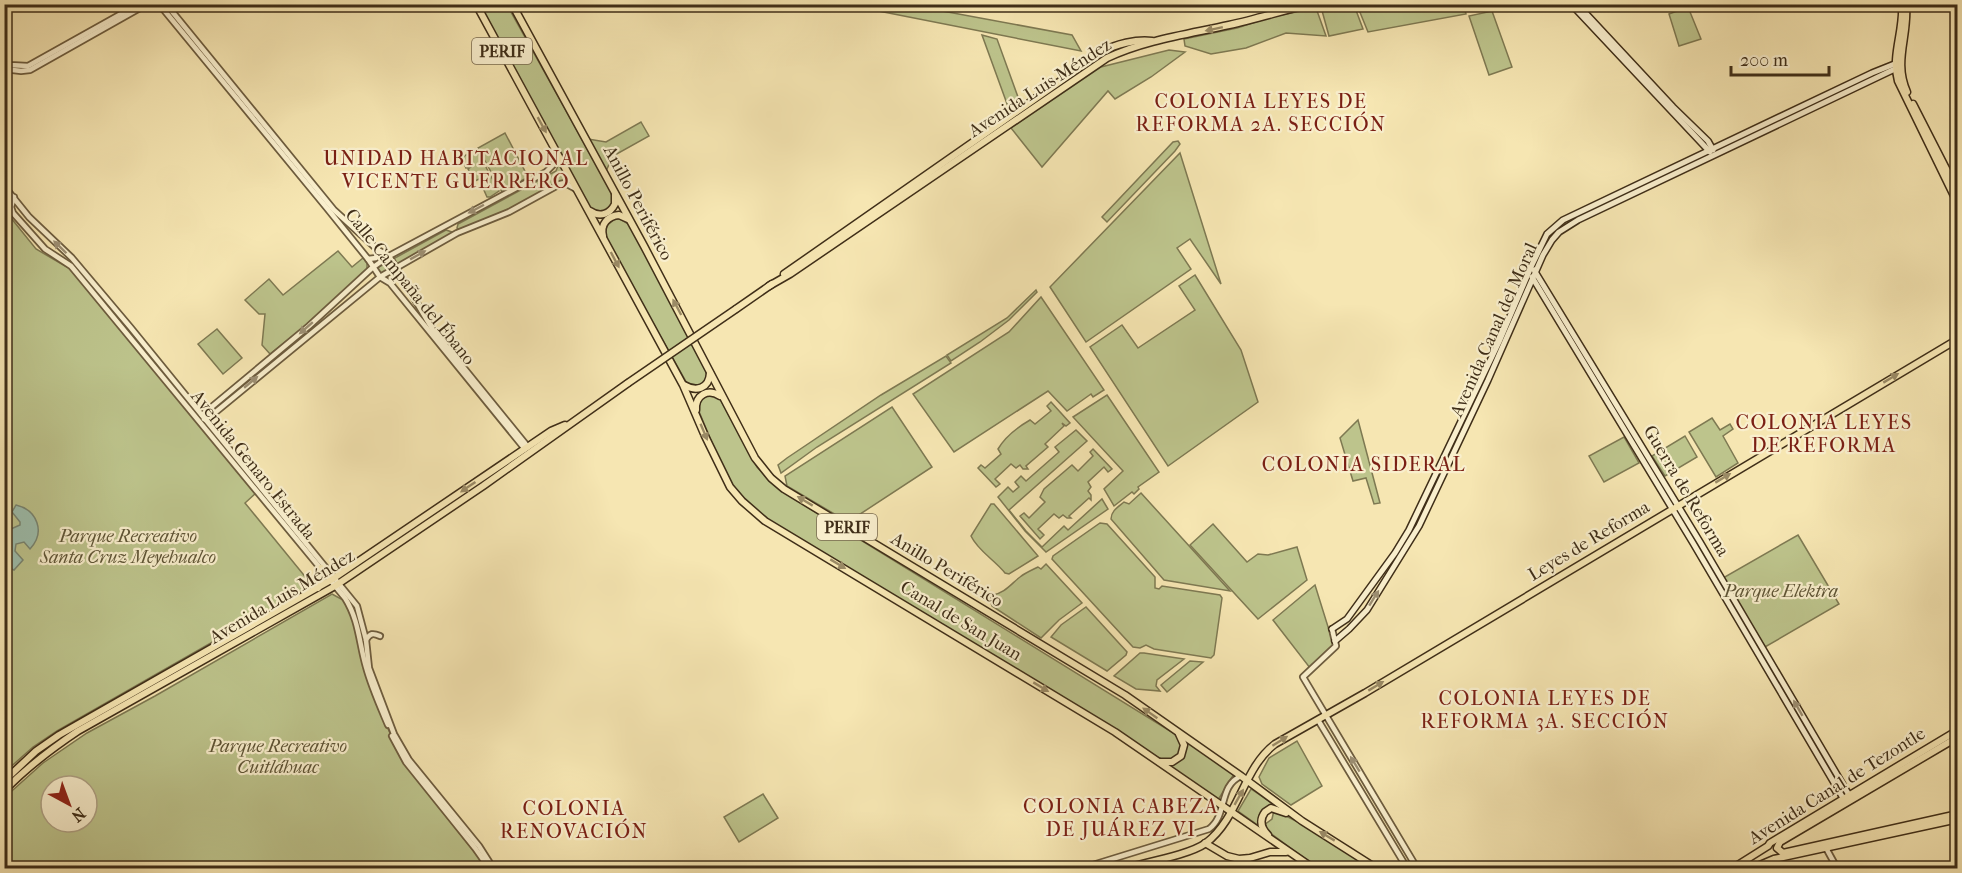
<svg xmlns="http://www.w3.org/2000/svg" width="1962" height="873" viewBox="0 0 1962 873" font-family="'IM FELL French Canon',serif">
  <rect width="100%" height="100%" fill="#f6e6b2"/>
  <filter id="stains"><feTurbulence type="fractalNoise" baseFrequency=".00333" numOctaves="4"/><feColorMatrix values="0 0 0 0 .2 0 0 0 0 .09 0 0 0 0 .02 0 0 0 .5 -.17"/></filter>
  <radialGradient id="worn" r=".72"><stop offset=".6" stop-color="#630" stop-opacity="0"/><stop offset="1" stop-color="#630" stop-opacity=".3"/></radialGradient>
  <!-- green -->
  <g fill="#bdc48c" stroke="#7e7952" stroke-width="1.5" fill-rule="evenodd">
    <path d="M1337,4L1354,5L1363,29L1329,36L1321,7Z"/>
    <path d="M479,5H507L613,195L615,199L608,212L591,211Z"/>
    <path d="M848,5H910L1072,35L1081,51Z"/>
    <path d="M1357,5H1464L1466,14L1368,32Z"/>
    <path d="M1688,7L1701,39L1679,46L1669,14Z"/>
    <path d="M1316,8L1326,36L1286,33L1246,48L1211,54L1185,46L1184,39L1237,28L1271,17Z"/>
    <path d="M1492,11L1512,67L1489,75L1469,16Z"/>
    <path d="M982,35L997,39L1018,97L1023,102L1010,112Z"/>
    <path d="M1169,50L1185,52L1151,77L1115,99L1108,91L1042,167L1011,128L1101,67Z"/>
    <path d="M641,122L649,136L613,156L606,171L588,139L606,142Z"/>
    <path d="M505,133L528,177L502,192L478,148Z"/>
    <path d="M1178,141L1180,144L1175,151L1107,222L1102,217L1173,142Z"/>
    <path d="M476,149L499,191L490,197H487L479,179L475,181L468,169L474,165L466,168L461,158Z"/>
    <path d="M1180,153L1221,284L1190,239L1177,248L1191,269L1086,342L1050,287Z"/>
    <path d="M559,163L569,182H562L510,210L459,230L457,228L458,224L556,171Z"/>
    <path d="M5,216L11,218L36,249L72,270L256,493L245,503L312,585L57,731L33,747L5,772Z"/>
    <path d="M615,219H620L630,225L708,374L707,381L701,387L688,385L606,240L605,227Z"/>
    <path d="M446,230L452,232L451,234L380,275L375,269Z"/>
    <path d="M338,251L352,267L363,258L367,262V269L304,327L270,354L262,345L265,314H259L245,300L269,279L283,295Z"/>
    <path d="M1195,275L1241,350L1258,402L1168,466L1090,347L1122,325L1138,348L1195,310L1179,286Z"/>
    <path d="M1036,290L1037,292L1009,320L980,342L951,361L947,355L1007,318Z"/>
    <path d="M1041,297L1104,390L1093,397L1091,394L1067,411L1048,391L954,452L913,394L1009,332Z"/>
    <path d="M217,329L242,358L223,374L198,344Z"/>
    <path d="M946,356L951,363L817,447L781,473L778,465L787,458L881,395Z"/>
    <path d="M709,394L720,399L757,467L772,483L786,494L1175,734L1181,743L1180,755C1173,760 1167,762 1159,758L1053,691L766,519L752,508L732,485L715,450L698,409L699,400Z"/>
    <path d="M1107,395L1159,472L1138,487L1139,489L1134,494L1132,492L1114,506L1104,489L1123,471L1073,417Z"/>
    <path d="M1051,402L1070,423L1066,426L1062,423L1064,426L1045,444L1048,447L1026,466L1028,469H1023L1020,465L1016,468L1011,464L995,479L1000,484L996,487L978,468L981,465L985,468L1001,454L998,449C1005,437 1018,427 1030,420L1035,424L1051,411L1047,406Z"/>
    <path d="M892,407L932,467L848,522L787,486L785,476Z"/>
    <path d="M1712,418L1720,430L1730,424L1733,429L1723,436L1738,463L1716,477L1689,432Z"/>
    <path d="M1358,420L1380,503L1374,504L1366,478L1353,481L1340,438Z"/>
    <path d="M1076,430L1087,441L1009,510L1026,531L1042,547L1064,526L1068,530L1102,499L1108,509L1046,552L1025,531L998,497L1008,487L1013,492L1019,487L1015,482L1021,476L1026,481L1059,452L1055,447Z"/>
    <path d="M1685,436L1697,457L1665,476L1652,456Z"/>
    <path d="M1624,437L1639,463L1604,482L1589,456Z"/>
    <path d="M1093,449L1112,469L1108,472L1104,467L1088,482L1091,487L1088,491L1091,495V500L1089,498L1069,516L1071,518H1067L1063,515L1059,518L1054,514L1038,529L1044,535L1040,539L1020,516L1024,513L1029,518L1045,502L1040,497L1044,489L1072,465L1078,471L1093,456L1090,452Z"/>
    <path d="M1141,493L1230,591L1164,580L1111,519C1111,511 1118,507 1124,502L1129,504Z"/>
    <path d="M991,504H994L1038,556L1009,574L1005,573C995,560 978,551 971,536Z"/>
    <path d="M1100,523L1107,524L1155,577V588L1159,589L1162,586L1220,595L1222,598L1214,655L1211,658L1154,649L1146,645L1140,648L1133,647L1052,559L1053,556Z"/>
    <path d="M1213,524L1247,562L1258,554L1268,555L1297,547L1307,580L1258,619L1190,545Z"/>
    <path d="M1798,535L1839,604L1765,647L1723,578Z"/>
    <path d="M1046,564L1082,603L1059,620L1041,638L992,606L990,599L992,595C1004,594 1012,583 1020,577C1025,573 1032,570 1038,567L1041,569Z"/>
    <path d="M1315,585L1334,646L1310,668L1273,620Z"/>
    <path d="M332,594L343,600L351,610L356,624L365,669L393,741L404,763L487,868H17L5,853L4,798L43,763L87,733L155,696ZM51,786H87V822H51Z"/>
    <path d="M1086,607L1127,652L1126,655L1107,671L1051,637L1061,625Z"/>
    <path d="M1140,653H1144L1184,659L1157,680L1156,686L1160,691L1136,689L1114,676Z"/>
    <path d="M1190,661L1203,662L1167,692L1161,685Z"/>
    <path d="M1185,740L1234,774L1218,800L1167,765C1183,763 1186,754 1185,740Z"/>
    <path d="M1297,741L1322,786L1291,805L1262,784L1259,777L1269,758Z"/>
    <path d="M1251,789L1275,805L1270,806L1259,826L1238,811Z"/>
    <path d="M763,794L778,818L739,842L724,817Z"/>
    <path d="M1274,810L1306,826L1372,868H1318L1266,830L1264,825L1272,819Z"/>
  </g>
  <!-- water -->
  <path fill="#9dbfae" stroke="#778572" stroke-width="1.5" d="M16,505C37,510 46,532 30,549L24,542L16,544L15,551L23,560L14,570L5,566L4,532L20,525V522L12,512Z"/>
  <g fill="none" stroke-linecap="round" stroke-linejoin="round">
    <defs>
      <g id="tertiary">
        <path d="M159,4L326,207L368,259L380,277L390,283L525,449"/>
        <path d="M166,4L334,210L378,250L389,256L433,330L528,447"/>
        <path d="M4,61L10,65L28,66L139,4"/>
        <path d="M4,69L21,71L30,70L147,4"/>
        <path d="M4,186L29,217L72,258L131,328L357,606L366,640L369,668L394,734L409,760L479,846L493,868"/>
        <path d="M14,197L11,207L13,213L45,249L71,266L345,598C359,620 359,643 366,667C371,686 380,706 388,725"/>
        <path d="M368,259L376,258L378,250"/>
        <path d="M202,415L309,326L372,268L389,256L546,172L556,162L557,153"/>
        <path d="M204,419L206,420L380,277L457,233L509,212L560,184L565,183L576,189"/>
        <path d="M1332,629L1336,646L1303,677L1417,868"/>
        <path d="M366,640C370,633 373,633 380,636"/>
        <path d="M1318,720L1407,868"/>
        <path d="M392,736L406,762L475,848L489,868"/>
        <path d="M1826,848L1837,868"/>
        <path d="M1083,868L1209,829C1228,815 1218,786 1241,776"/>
      </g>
      <g id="secondary">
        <path d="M1571,4L1710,152"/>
        <path d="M1577,4L1673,107L1708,141L1713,150"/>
        <path d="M1534,270L1700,542L1849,795"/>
        <path d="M1532,277L1693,543L1843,798"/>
        <path d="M1332,629L1347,619L1395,553L1409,530L1499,342L1531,267L1547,234L1563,220L1872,73L1897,63"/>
        <path d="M1335,641L1349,629L1367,610L1419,526L1488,380L1543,255L1552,240L1559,232L1578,220L1899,67"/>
        <path d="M4,861L11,868"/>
      </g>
      <g id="primary">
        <path d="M476,4L683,385L705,436L730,487L742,501L765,521L1115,732L1313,868"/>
        <path d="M512,4L644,246L755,458L771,478L784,489L1125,695L1241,776L1302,821L1376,868"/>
        <path d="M1902,4C1904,31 1891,55 1898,81L1958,204"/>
        <path d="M1906,4C1909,36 1893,61 1907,92"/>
        <path d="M1913,104L1958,192"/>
        <path d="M590,211C600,218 610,214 615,204V194"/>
        <path d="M603,236C600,224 608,216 619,215L628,219"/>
        <path d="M784,274L1102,52C1115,44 1137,39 1152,41"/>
        <path d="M769,286L790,274L1107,58C1145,40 1189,34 1229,25C1257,19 1284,10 1311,4"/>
        <path d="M736,309L772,284"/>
        <path d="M684,385C696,392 709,389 710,373"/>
        <path d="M696,410C695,395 708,388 720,396"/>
        <path d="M318,588L322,580L321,568"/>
        <path d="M1160,762H1172L1181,756L1184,745L1179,734"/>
        <path d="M4,781L36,751L59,735L331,580L551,431L565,425"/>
        <path d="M4,791C27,767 51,749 78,731L335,586L483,486L628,383"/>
        <path d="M1268,835C1261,828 1259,820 1265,812L1271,808L1286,813"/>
        <path d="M1205,843L1227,856L1239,859L1250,858L1270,852H1286"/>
        <path d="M1783,853L1777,848L1780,842L1958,737"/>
        <path d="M1783,853L1958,814"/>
        <path d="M1126,868C1147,862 1189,855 1206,843C1239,818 1243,768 1275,744L1365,693L1958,339"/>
        <path d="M1733,868L1768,846L1770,843L1958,730"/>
        <path d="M1753,868L1774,859L1958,819"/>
      </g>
    </defs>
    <!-- tertiary casing -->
    <use href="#tertiary" stroke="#6d5c3e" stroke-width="8"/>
    <!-- secondary casing -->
    <use href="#secondary" stroke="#3f2e18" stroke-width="8"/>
    <!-- primary casing -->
    <use href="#primary" stroke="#3f2e18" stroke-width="9"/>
    <!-- tertiary -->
    <use href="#tertiary" stroke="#f9efcd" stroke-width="4.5"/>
    <!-- secondary -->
    <use href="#secondary" stroke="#f9efcd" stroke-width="5"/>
    <!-- primary -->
    <use href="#primary" stroke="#f6e6b2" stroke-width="6"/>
    <defs>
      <path id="primary-bridge" d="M628,383L736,309"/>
    </defs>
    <!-- primary-bridge casing -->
    <use href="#primary-bridge" stroke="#3f2e18" stroke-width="9" stroke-linecap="butt"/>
    <!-- primary-bridge -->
    <use href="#primary-bridge" stroke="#f6e6b2" stroke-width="6"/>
  </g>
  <!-- one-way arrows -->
  <defs><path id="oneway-solid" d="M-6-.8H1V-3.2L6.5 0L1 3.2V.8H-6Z" transform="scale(1.5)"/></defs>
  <g fill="#9a8a65">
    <use href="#oneway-solid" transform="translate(1214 29) rotate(168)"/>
    <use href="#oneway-solid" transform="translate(542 125) rotate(61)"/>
    <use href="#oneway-solid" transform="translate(615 260) rotate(62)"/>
    <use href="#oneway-solid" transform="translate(677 307) rotate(-118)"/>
    <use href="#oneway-solid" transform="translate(1891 378) rotate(-31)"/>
    <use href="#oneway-solid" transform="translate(704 432) rotate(67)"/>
    <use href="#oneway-solid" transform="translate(1723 478) rotate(-31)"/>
    <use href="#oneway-solid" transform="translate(468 487) rotate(146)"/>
    <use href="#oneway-solid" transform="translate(805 501) rotate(-149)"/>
    <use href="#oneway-solid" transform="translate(838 564) rotate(31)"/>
    <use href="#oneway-solid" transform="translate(1376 686) rotate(-31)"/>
    <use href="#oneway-solid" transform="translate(1041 687) rotate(31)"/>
    <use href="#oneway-solid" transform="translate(1150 713) rotate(-145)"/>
    <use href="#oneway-solid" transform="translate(1280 741) rotate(-32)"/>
    <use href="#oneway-solid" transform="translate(1239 797) rotate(-60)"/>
    <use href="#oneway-solid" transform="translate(1327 836) rotate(-149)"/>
  </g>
  <g fill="#9c8e72">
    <use href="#oneway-solid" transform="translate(476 209) rotate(152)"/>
    <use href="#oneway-solid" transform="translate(60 247) rotate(-136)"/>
    <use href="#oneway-solid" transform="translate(418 255) rotate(-29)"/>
    <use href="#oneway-solid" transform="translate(306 328) rotate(139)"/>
    <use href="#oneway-solid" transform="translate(251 382) rotate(-40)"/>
    <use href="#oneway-solid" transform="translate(1374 598) rotate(-58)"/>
    <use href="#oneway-solid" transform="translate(1798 708) rotate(-120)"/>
    <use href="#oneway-solid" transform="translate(1355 764) rotate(-121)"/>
  </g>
  <g text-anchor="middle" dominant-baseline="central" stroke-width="4.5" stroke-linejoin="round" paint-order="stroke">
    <!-- shield labels -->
    <g fill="#f9efcd" stroke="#77684e" stroke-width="1.5">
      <rect x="472" y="38" width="60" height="26" rx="4.5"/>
      <rect x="817" y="514" width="60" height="26" rx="4.5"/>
    </g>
    <g font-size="16" font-weight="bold" fill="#3f2e18">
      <text x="502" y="51">PERIF</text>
      <text x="847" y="527">PERIF</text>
    </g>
    <!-- street labels -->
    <g font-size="18" fill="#3f2e18" stroke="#f9efcd">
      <text transform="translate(1040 88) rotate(-33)">Avenida Luis Méndez</text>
      <text transform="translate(638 203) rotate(62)">Anillo Periférico</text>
      <text transform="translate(410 287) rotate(51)">Calle Campaña del Ébano</text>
      <text transform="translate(1494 330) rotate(-66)">Avenida Canal del Moral</text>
      <text transform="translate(253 465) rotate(51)">Avenida Genaro Estrada</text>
      <text transform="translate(1686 491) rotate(59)">Guerra de Reforma</text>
      <text transform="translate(1589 541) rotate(-31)">Leyes de Reforma</text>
      <text transform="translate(947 570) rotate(31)">Anillo Periférico</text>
      <text transform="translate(282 597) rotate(-31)">Avenida Luis Méndez</text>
      <text transform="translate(961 621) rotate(31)">Canal de San Juan</text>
      <text transform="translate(1837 786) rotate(-32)">Avenida Canal de Tezontle</text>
    </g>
    <!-- park labels -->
    <g font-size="18" font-style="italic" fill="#5e5435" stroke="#f9efcd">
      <text x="128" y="536">Parque Recreativo<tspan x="128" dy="21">Santa Cruz Meyehualco</tspan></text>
      <text x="1781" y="591">Parque Elektra</text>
      <text x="278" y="746">Parque Recreativo<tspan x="278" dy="21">Cuitláhuac</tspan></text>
    </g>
    <!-- neighbourhood labels -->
    <g font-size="20" letter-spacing="1.5" fill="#7a1f14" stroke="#f9efcd">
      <text x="1261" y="101">COLONIA LEYES DE<tspan x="1261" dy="23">REFORMA 2A. SECCIÓN</tspan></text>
      <text x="456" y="158">UNIDAD HABITACIONAL<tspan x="456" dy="23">VICENTE GUERRERO</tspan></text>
      <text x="1824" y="422">COLONIA LEYES<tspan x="1824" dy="23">DE REFORMA</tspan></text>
      <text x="1364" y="464">COLONIA SIDERAL</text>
      <text x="1545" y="698">COLONIA LEYES DE<tspan x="1545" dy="23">REFORMA 3A. SECCIÓN</tspan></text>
      <text x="1121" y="806">COLONIA CABEZA<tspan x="1121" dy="23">DE JUÁREZ VI</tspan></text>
      <text x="574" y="808">COLONIA<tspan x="574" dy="23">RENOVACIÓN</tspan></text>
    </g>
  </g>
  <!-- margin -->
  <rect width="1962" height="873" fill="none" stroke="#f6e6b2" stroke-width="24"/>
  <rect x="6" y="6" width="1950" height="861" fill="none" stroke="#3f2e18" stroke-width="3"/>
  <rect x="12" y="12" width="1938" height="849" fill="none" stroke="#3f2e18" stroke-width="1.5"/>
  <!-- north arrow -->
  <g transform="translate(69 804) rotate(139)"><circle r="28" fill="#f9efcd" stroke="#afa285" stroke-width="1.5"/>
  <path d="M0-4.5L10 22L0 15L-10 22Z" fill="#8f2418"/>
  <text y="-9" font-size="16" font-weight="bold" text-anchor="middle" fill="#3f2e18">N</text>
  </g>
  <!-- scale -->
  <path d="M1731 66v9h98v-9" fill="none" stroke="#3f2e18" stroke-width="3"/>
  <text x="1740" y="66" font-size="18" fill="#3f2e18" stroke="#f9efcd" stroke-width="4.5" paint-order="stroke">200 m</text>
  <rect width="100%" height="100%" filter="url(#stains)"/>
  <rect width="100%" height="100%" fill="url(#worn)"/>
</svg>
